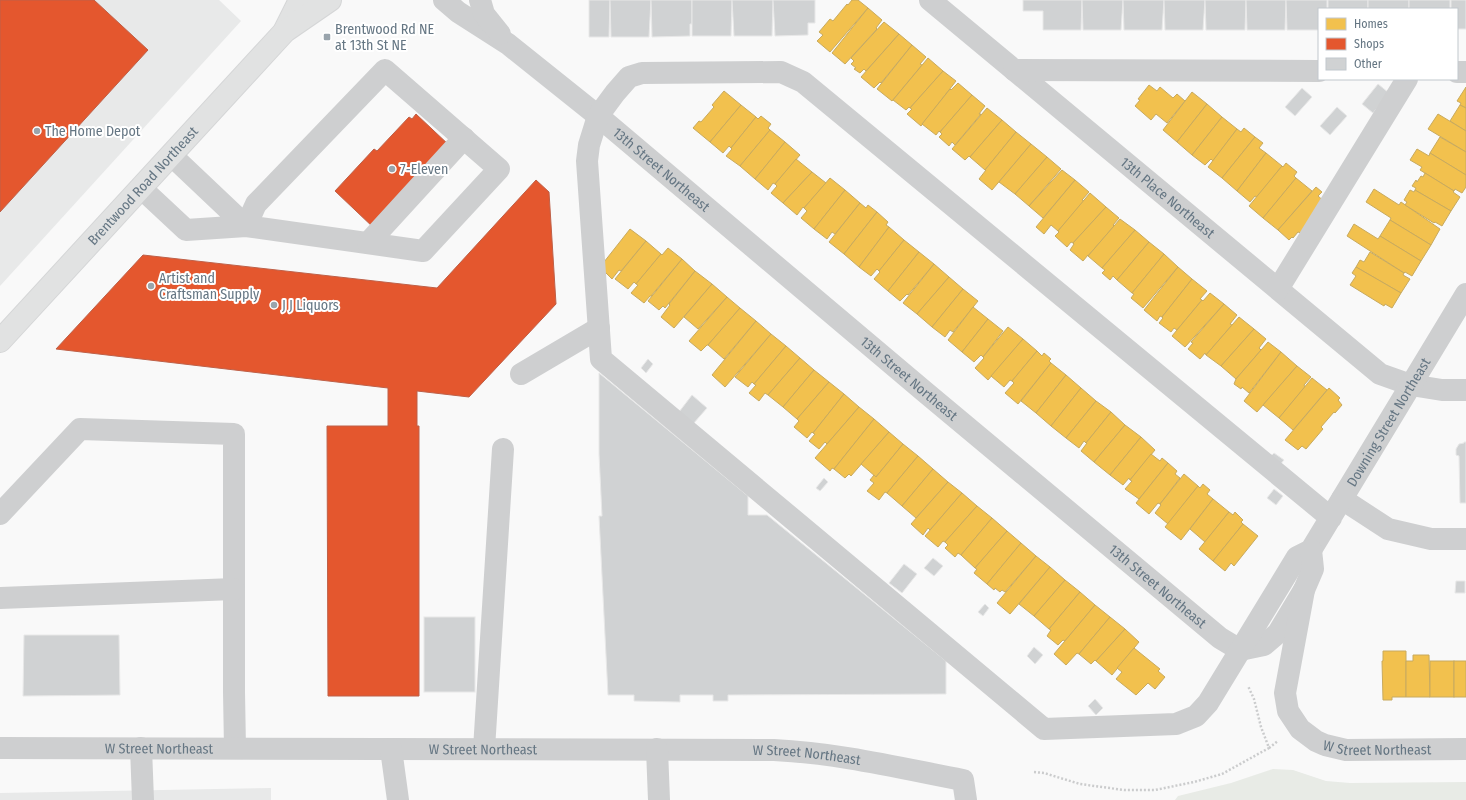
<svg xmlns="http://www.w3.org/2000/svg" width="1466" height="800" viewBox="0 0 1466 800" font-family="'Fira Sans Condensed',sans-serif">
  <rect width="100%" height="100%" fill="#f9f9f9"/>
  <!-- built -->
  <g fill="#e8e9e9">
    <path d="M0,0H219L241,21L0,286Z"/>
    <path d="M271,788V800H0V793Z"/>
  </g>
  <!-- green -->
  <path fill="#e8ebe6" d="M1273,769L1293,770L1326,781L1350,783L1466,782V800H1175L1178,796L1231,783Z"/>
  <!-- homes -->
  <g fill="#f2c14e" stroke="#c8aa5e">
    <path d="M852,0H858L868,8L830,52L817,41L823,35L819,32L830,19L833,21L847,4L848,5Z"/>
    <path d="M868,8L882,20L876,28L877,29L845,64L832,53Z"/>
    <path d="M884,22L899,34L866,71L864,69L860,73L854,69L856,68L851,64L854,61L851,58Z"/>
    <path d="M899,34L912,45L881,83L880,82L874,88L861,77Z"/>
    <path d="M912,45L926,57L920,64L922,65L892,101L877,89Z"/>
    <path d="M928,58L943,71L910,108L909,107L906,110L893,100Z"/>
    <path d="M943,71L956,81L921,126L907,114L912,109L910,108Z"/>
    <path d="M958,83L972,95L940,132L939,131L936,135L922,124L950,89L951,90Z"/>
    <path d="M1149,85L1157,91L1160,87L1173,98L1177,94L1185,101L1167,123L1156,114L1151,120L1135,106L1140,100L1138,99Z"/>
    <path d="M1466,87V108L1460,105L1461,103L1457,101Z"/>
    <path d="M724,91L741,105L710,142L693,128L699,121L701,122L714,107L712,105Z"/>
    <path d="M1192,92L1207,104L1177,142L1163,130Z"/>
    <path d="M972,95L985,106L979,114H981L955,145L952,142L949,146L939,137L942,134L940,132Z"/>
    <path d="M1207,104L1222,117L1192,155L1177,142Z"/>
    <path d="M741,105L756,117L731,148L729,146L723,153L710,142Z"/>
    <path d="M1460,105L1466,108V131L1450,121Z"/>
    <path d="M987,108L1002,120L970,157L969,156L965,160L952,149Z"/>
    <path d="M1438,114L1466,131V152L1428,129Z"/>
    <path d="M761,116L771,124L768,128L770,130L740,166L726,156L732,149L731,148L756,117L758,119Z"/>
    <path d="M1222,117L1237,129L1213,161L1211,159L1205,165L1192,155Z"/>
    <path d="M1002,120L1016,132L985,170L970,157Z"/>
    <path d="M1244,128L1255,137L1222,178L1208,167L1237,129L1241,132Z"/>
    <path d="M770,130L785,142L755,179L740,166Z"/>
    <path d="M1016,132L1031,144L992,190L979,179L986,170H985Z"/>
    <path d="M1255,137L1263,143L1259,148L1266,153L1237,191L1222,178Z"/>
    <path d="M1440,137L1466,152V175L1430,153Z"/>
    <path d="M785,142L800,155L775,184L773,183L768,190L755,179Z"/>
    <path d="M1031,144L1047,157L1015,194L999,182Z"/>
    <path d="M1417,149L1429,156L1430,153L1466,175V187L1462,193L1455,189L1454,191L1420,170L1422,167L1410,160Z"/>
    <path d="M1266,153L1282,166L1257,197L1255,196L1250,202L1237,191Z"/>
    <path d="M1047,157L1061,169L1029,206L1015,194Z"/>
    <path d="M796,159L812,172L783,203L771,193L777,186L775,184Z"/>
    <path d="M1286,163L1297,172L1294,176L1296,178L1263,218L1249,206L1282,166L1283,167Z"/>
    <path d="M1062,170L1075,180L1043,218L1029,206Z"/>
    <path d="M812,172L826,183L804,208L803,207L797,215L783,203Z"/>
    <path d="M1425,173L1454,191L1453,192L1460,197L1451,211L1415,190L1416,188L1412,186L1416,180L1417,182L1421,176L1423,177Z"/>
    <path d="M830,178L845,190L814,229L801,218L807,211L804,208Z"/>
    <path d="M1296,178L1312,191L1278,230L1263,218Z"/>
    <path d="M1075,180L1089,192L1082,200L1084,201L1058,231L1051,225L1044,234L1036,227Z"/>
    <path d="M1316,187L1322,192L1318,196L1326,203L1301,233L1298,232L1293,238L1292,237L1289,240L1278,230Z"/>
    <path d="M1374,189L1399,205L1401,202L1440,229L1431,245L1390,220L1391,218L1366,202Z"/>
    <path d="M845,190L860,203L835,234L832,232L827,239L814,229Z"/>
    <path d="M1410,190L1414,192L1415,190L1451,211L1442,226L1435,222L1434,223L1405,205L1407,202L1404,200Z"/>
    <path d="M1090,193L1106,207L1073,243L1071,242L1067,247L1055,236L1059,232L1058,231Z"/>
    <path d="M860,203L866,208L868,205L877,212L844,254L829,242Z"/>
    <path d="M1106,207L1119,218L1113,225L1114,226L1088,256V255L1083,261L1070,250L1074,244L1073,243Z"/>
    <path d="M877,212L888,222L886,225L889,227L859,267L844,254Z"/>
    <path d="M1120,219L1135,230L1102,268L1088,256Z"/>
    <path d="M1390,220L1431,245L1421,261L1380,236Z"/>
    <path d="M1354,224L1378,239L1380,236L1421,261L1412,276L1405,272L1404,273L1347,236Z"/>
    <path d="M889,227L904,240L879,271L877,269L871,276L859,267Z"/>
    <path d="M630,229L646,241L621,271L619,270L612,279L604,271V262Z"/>
    <path d="M1135,230L1149,242L1117,280L1113,276L1110,280L1102,273L1105,270L1102,268Z"/>
    <path d="M904,240L919,252L888,291L874,279L880,272L879,271Z"/>
    <path d="M646,241L661,254L636,284L634,282L628,289L615,279Z"/>
    <path d="M1149,242L1164,254L1132,293L1117,280Z"/>
    <path d="M668,248L682,259L651,296H650L644,303L631,293L638,285L636,284L661,254L662,255Z"/>
    <path d="M919,252L934,264L908,295L907,294L900,301L888,291Z"/>
    <path d="M1370,252L1404,273L1403,275L1410,279L1401,293L1356,267L1360,260L1364,262Z"/>
    <path d="M1164,254L1178,267L1143,308L1131,298L1134,294L1132,293Z"/>
    <path d="M682,259L695,271L665,308L663,306L659,310L648,301Z"/>
    <path d="M934,264L949,277L917,314L903,303Z"/>
    <path d="M1178,267L1192,279L1162,317L1160,316L1157,321L1144,310Z"/>
    <path d="M1356,267L1401,293L1392,308L1385,304L1384,306L1350,285L1356,276L1352,273Z"/>
    <path d="M695,271L712,284L674,328L661,317L670,305L669,304Z"/>
    <path d="M949,277L963,289L932,327L917,314Z"/>
    <path d="M1192,279L1207,291L1200,299L1202,300L1177,330L1174,328L1171,332L1159,323L1163,318L1162,317Z"/>
    <path d="M712,284L727,297L698,329L684,317Z"/>
    <path d="M963,289L978,301L953,332L950,330L945,337L932,327Z"/>
    <path d="M1210,293L1224,304L1185,347L1172,336L1202,300L1203,301Z"/>
    <path d="M727,297L740,308L708,345H707L701,351L689,341Z"/>
    <path d="M1224,304L1237,315L1230,324L1232,325L1206,355L1205,353L1200,359L1188,349L1193,343L1191,342Z"/>
    <path d="M973,307L988,319L962,352L948,340Z"/>
    <path d="M740,308L756,321L724,359L708,345Z"/>
    <path d="M1239,317L1254,329L1221,366L1206,355Z"/>
    <path d="M988,319L1003,331L983,357L981,355L974,362L962,352Z"/>
    <path d="M756,321L771,334L725,387L712,375Z"/>
    <path d="M1008,327L1023,339L988,380L975,368L984,358L983,357Z"/>
    <path d="M1254,329L1266,339L1259,348L1261,350L1236,379L1221,366Z"/>
    <path d="M771,334L786,346L754,384L752,382L748,387L735,377Z"/>
    <path d="M1023,339L1037,351L1012,381L1010,380L1004,387L991,376Z"/>
    <path d="M1268,342L1281,352L1249,393L1242,387L1241,389L1234,384L1236,379Z"/>
    <path d="M786,346L800,358L768,395L765,393L759,401L749,393L756,385L754,384Z"/>
    <path d="M1037,351L1042,356L1044,353L1051,359L1049,361L1051,363L1018,404L1005,393L1014,383L1012,381Z"/>
    <path d="M1281,352L1297,366L1257,412L1244,401Z"/>
    <path d="M800,358L814,370L783,407L768,395Z"/>
    <path d="M1051,363L1066,375L1036,413L1021,401Z"/>
    <path d="M1297,366L1311,377L1304,385L1305,387L1279,418L1263,405Z"/>
    <path d="M814,370L829,382L797,419L783,407Z"/>
    <path d="M1066,375L1081,388L1051,426L1036,413Z"/>
    <path d="M1312,378L1327,390L1293,430L1279,418Z"/>
    <path d="M829,382L844,394L813,433L812,432L807,438L794,427L799,421L797,419Z"/>
    <path d="M1081,388L1096,401L1066,438L1051,426Z"/>
    <path d="M1329,388L1340,398L1338,400L1342,405L1335,413L1334,412L1321,427L1323,429L1306,449L1302,446L1298,450L1285,440Z"/>
    <path d="M844,394L859,407L827,444L825,442L819,449L809,441L815,434L813,433Z"/>
    <path d="M1096,401L1111,412L1086,443L1084,441L1079,448L1066,438Z"/>
    <path d="M859,407L874,419L834,469L832,468L830,471L815,458Z"/>
    <path d="M1111,412L1125,425L1094,462L1081,451L1087,443H1086Z"/>
    <path d="M874,419L889,432L851,476L849,474L845,478L834,469Z"/>
    <path d="M1125,425L1141,437L1110,475L1094,462Z"/>
    <path d="M889,432L903,444L876,477L861,464Z"/>
    <path d="M1141,437L1155,450L1130,480L1129,478L1123,485L1110,475Z"/>
    <path d="M903,444L918,456L887,493L885,492L879,500L867,491L874,483L870,480L874,475L876,477Z"/>
    <path d="M1151,454L1160,461L1162,458L1168,463L1139,499L1125,489L1132,481L1130,480Z"/>
    <path d="M918,456L933,469L902,506L887,493Z"/>
    <path d="M1168,463L1177,471L1175,474L1180,478L1160,504L1158,503L1149,514L1136,503Z"/>
    <path d="M933,469L948,482L916,518L902,506Z"/>
    <path d="M1184,474L1198,486L1168,524L1155,513L1161,505L1160,504Z"/>
    <path d="M948,482L962,493L930,530L928,528L923,535L911,524Z"/>
    <path d="M1203,484L1210,490L1207,494L1213,499L1181,540L1165,527L1198,486L1200,488Z"/>
    <path d="M962,493L977,506L945,542L943,541L938,547L925,536Z"/>
    <path d="M1213,499L1229,512L1205,542L1190,529Z"/>
    <path d="M977,506L992,518L961,555L958,553L955,557L945,548L948,545L945,542Z"/>
    <path d="M1229,512L1233,515L1235,512L1243,520L1241,522L1243,524L1213,561L1199,549Z"/>
    <path d="M992,518L1007,531L975,568L961,555Z"/>
    <path d="M1243,524L1258,536L1234,566L1231,563L1225,571L1213,561Z"/>
    <path d="M1007,531L1021,543L987,584L974,573L977,569L975,568Z"/>
    <path d="M1021,543L1036,556L1005,592L1002,590L1000,592L995,588L994,590L987,584Z"/>
    <path d="M1036,556L1050,567L1010,614L997,603Z"/>
    <path d="M1050,567L1065,580L1034,616L1019,604Z"/>
    <path d="M1065,580L1080,592L1049,629L1034,616Z"/>
    <path d="M1080,592L1095,605L1065,641L1063,640L1058,645L1047,636L1051,630L1049,629Z"/>
    <path d="M1095,605L1110,617L1079,654L1077,653L1066,665L1054,654Z"/>
    <path d="M1110,617L1125,629L1096,661L1095,660L1091,664L1079,654Z"/>
    <path d="M1125,629L1139,642L1112,675L1096,661Z"/>
    <path d="M1134,648L1160,669L1158,671L1165,677L1155,689L1148,683L1136,695L1116,679L1122,672L1117,668Z"/>
    <path d="M1383,651H1406V697H1392V700H1383L1382,661H1383Z"/>
    <path d="M1413,655H1429L1430,697H1406V661H1413Z"/>
    <rect x="1430" y="661" width="24" height="36"/>
    <rect x="1454" y="661" width="12" height="36"/>
  </g>
  <!-- shops -->
  <g fill="#e4572e" stroke="#be6048">
    <path d="M0,0H94L148,50L0,212Z"/>
    <path d="M416,114L450,146L375,229L335,191L374,149L377,151L409,117L412,119Z"/>
    <path d="M536,180L549,192L556,304L469,397L417,391V426H419V696H328L327,426H388V388L56,349L143,255L437,288Z"/>
  </g>
  <!-- building -->
  <g fill="#d0d2d3" stroke="#e8e8e8">
    <path d="M589,0H610L609,37H589Z"/>
    <path d="M610,0H651L649,37H611Z"/>
    <path d="M651,0H692V24H690V36L652,37Z"/>
    <path d="M692,0H732L731,36H692Z"/>
    <path d="M732,0H773L772,36H734Z"/>
    <path d="M773,0H815V23H808V35L775,36Z"/>
    <path d="M1023,0H1082L1081,30H1043V11H1023Z"/>
    <path d="M1082,0H1123L1121,30H1083Z"/>
    <path d="M1123,0H1164L1162,30H1124Z"/>
    <path d="M1164,0H1205L1203,30H1165Z"/>
    <path d="M1205,0H1246L1245,30H1206Z"/>
    <path d="M1246,0H1286L1285,30H1247Z"/>
    <path d="M1286,0H1327V9H1319V30H1287Z"/>
    <rect x="1328" y="0" width="40" height="9"/>
    <rect x="1368" y="0" width="41" height="9"/>
    <rect x="1409" y="0" width="41" height="9"/>
    <path d="M1451,0H1466V29H1457V9H1451Z"/>
    <path d="M1378,84L1389,93L1373,113L1362,104Z"/>
    <path d="M1302,88L1312,97L1295,116L1285,107Z"/>
    <path d="M1337,107L1347,116L1330,135L1320,126Z"/>
    <path d="M648,359L653,364L646,373L641,368Z"/>
    <path d="M599,373L748,496V515H767L946,661V694L728,695V701H713V695H680V702L634,701V695H608L599,516H602L599,454Z"/>
    <path d="M692,395L707,408L693,424L679,412Z"/>
    <path d="M1464,442H1466V503H1460L1459,456L1456,455V449L1459,444L1464,443Z"/>
    <path d="M1274,453L1284,460L1278,467L1269,458Z"/>
    <path d="M824,478L828,482L820,491L816,488Z"/>
    <path d="M1274,489L1283,496L1276,505L1267,498Z"/>
    <path d="M933,558L943,566L934,576L924,568Z"/>
    <path d="M904,564L917,574L902,593L889,583Z"/>
    <path d="M1456,581H1465V593H1455Z"/>
    <path d="M985,604L989,608L983,616L978,612Z"/>
    <rect x="424" y="617" width="51" height="75"/>
    <path d="M24,635H119L120,695L23,696Z"/>
    <path d="M1034,647L1043,655L1035,664L1027,656Z"/>
    <path d="M1095,699L1103,708L1096,715L1088,706Z"/>
  </g>
  <g fill="none" stroke-linecap="round" stroke-linejoin="round">
    <defs>
      <g id="major">
        <path d="M285,30L300,0"/>
        <path id="s6" d="M0,341L285,31L330,0"/>
      </g>
    </defs>
    <!-- major casing -->
    <use href="#major" stroke="#d5d6d7" stroke-width="24"/>
    <!-- path -->
    <g stroke="#cbcccd" stroke-width="2.5" stroke-dasharray="2 2" stroke-linecap="butt">
      <path d="M1269,748L1278,741"/>
      <path d="M1034,772L1044,773L1080,784L1124,790H1155L1194,782L1222,774L1269,748L1261,727L1254,699L1248,686"/>
    </g>
    <!-- minor -->
    <g stroke="#cecfd0" stroke-width="22">
      <path id="s1" d="M444,0L458,12L508,44L598,116L925,392L1220,638L1240,650L1264,645L1278,633L1304,590"/>
      <path d="M480,0L484,14L500,34"/>
      <path id="s2" d="M930,0L1380,374L1411,385L1442,390H1466"/>
      <path d="M1014,70L1319,71"/>
      <path d="M1457,72H1466"/>
      <path d="M141,188L186,230L246,226L423,251L499,169L385,70L256,204L246,226L171,155"/>
      <path d="M368,243L464,138"/>
      <path d="M1278,289L1407,79"/>
      <path d="M521,374L599,328"/>
      <path d="M1342,499L1388,529L1431,539H1466"/>
      <path d="M0,514L80,429L234,434V692L235,748"/>
      <path id="s3" d="M1331,518L803,82L781,72L642,73L629,77L615,93L598,116L589,145L587,161L601,359L1044,729L1176,724L1196,716L1208,703L1297,557L1311,550L1466,294"/>
      <path id="s4" d="M1311,550L1313,569L1304,590L1285,693L1288,711L1300,729L1316,741L1325,745L1346,750L1466,749"/>
      <path d="M0,598L234,589"/>
      <path id="s5" d="M0,748L774,750C838,753 900,768 963,780L966,800"/>
      <path d="M141,748L143,800"/>
      <path d="M391,749L398,800"/>
      <path d="M484,749L503,449"/>
      <path d="M657,749L659,800"/>
    </g>
    <!-- major -->
    <use href="#major" stroke="#e1e2e2" stroke-width="22"/>
  </g>
  <!-- markers -->
  <g fill="#99a4ac" stroke="#fff" stroke-width="1.5">
    <rect x="323" y="33" width="8" height="8" rx="2"/>
    <circle cx="37" cy="131" r="4"/>
    <circle cx="392" cy="169" r="4"/>
    <circle cx="151" cy="286" r="4"/>
    <circle cx="274" cy="305" r="4"/>
  </g>
  <g text-anchor="middle" dominant-baseline="central" stroke-width="4" stroke-linejoin="round" paint-order="stroke">
    <!-- poi labels -->
    <g font-size="14" fill="#657683" stroke="#fff" text-anchor="start">
      <text x="335" y="29">Brentwood Rd NE<tspan x="335" dy="16">at 13th St NE</tspan></text>
      <text x="45" y="131">The Home Depot</text>
      <text x="400" y="169">7-Eleven</text>
      <text x="159" y="278">Artist and<tspan x="159" dy="16">Craftsman Supply</tspan></text>
      <text x="282" y="305">J J Liquors</text>
    </g>
    <!-- street labels -->
    <g font-size="14" fill="#657683" stroke="#fff">
      <text stroke="none"><textPath href="#s1" startOffset="276">13th Street Northeast</textPath></text>
      <text stroke="none"><textPath href="#s6" startOffset="211">Brentwood Road Northeast</textPath></text>
      <text stroke="none"><textPath href="#s2" startOffset="309">13th Place Northeast</textPath></text>
      <text stroke="none"><textPath href="#s1" startOffset="600">13th Street Northeast</textPath></text>
      <text stroke="none"><textPath href="#s3" startOffset="2241">Downing Street Northeast</textPath></text>
      <text stroke="none"><textPath href="#s1" startOffset="924">13th Street Northeast</textPath></text>
      <text stroke="none"><textPath href="#s4" startOffset="269">W Street Northeast</textPath></text>
      <text stroke="none"><textPath href="#s5" startOffset="159">W Street Northeast</textPath></text>
      <text stroke="none"><textPath href="#s5" startOffset="483">W Street Northeast</textPath></text>
      <text stroke="none"><textPath href="#s5" startOffset="807">W Street Northeast</textPath></text>
    </g>
  </g>
  <!-- legend -->
  <rect x="1318" y="8" width="140" height="72" fill="#ffffff" stroke="#c1c8cd"/>
  <rect x="1326" y="18" width="20" height="12" fill="#f2c14e" stroke="#c1c8cd"/>
  <text x="1354" y="28" font-size="12" fill="#657683">Homes</text>
  <rect x="1326" y="38" width="20" height="12" fill="#e4572e" stroke="#c1c8cd"/>
  <text x="1354" y="48" font-size="12" fill="#657683">Shops</text>
  <rect x="1326" y="58" width="20" height="12" fill="#d0d2d3" stroke="#c1c8cd"/>
  <text x="1354" y="68" font-size="12" fill="#657683">Other</text>
</svg>
